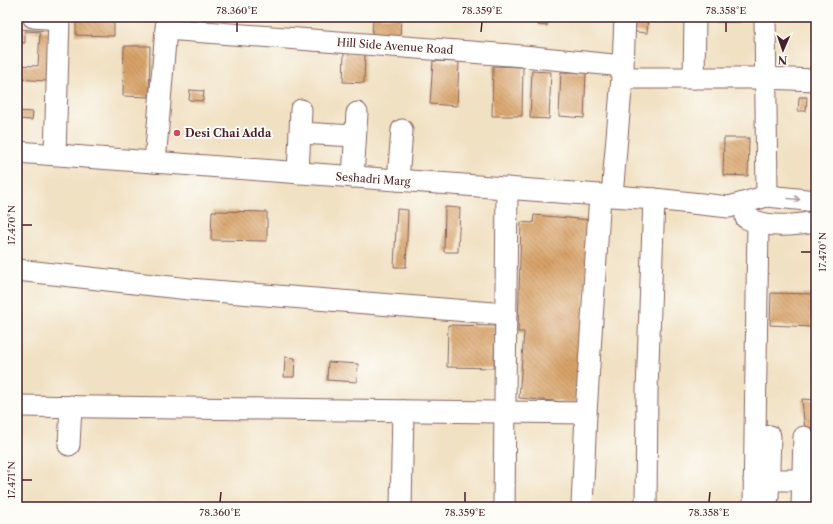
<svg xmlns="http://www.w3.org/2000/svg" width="833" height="524" viewBox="0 0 833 524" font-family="'Libre Caslon Text',serif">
  <defs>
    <pattern id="building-back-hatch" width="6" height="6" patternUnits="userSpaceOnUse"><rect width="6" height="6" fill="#d8a369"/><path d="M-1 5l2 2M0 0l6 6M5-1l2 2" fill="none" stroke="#b18457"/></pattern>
  </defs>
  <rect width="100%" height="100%" fill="#fdfcf7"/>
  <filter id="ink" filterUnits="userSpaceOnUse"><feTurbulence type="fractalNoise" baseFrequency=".025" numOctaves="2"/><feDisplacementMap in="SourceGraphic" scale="8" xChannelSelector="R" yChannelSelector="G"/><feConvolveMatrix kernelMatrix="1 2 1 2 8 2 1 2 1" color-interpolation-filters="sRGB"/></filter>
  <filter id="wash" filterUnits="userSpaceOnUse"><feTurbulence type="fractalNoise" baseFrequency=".012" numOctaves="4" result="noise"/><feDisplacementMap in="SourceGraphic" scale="16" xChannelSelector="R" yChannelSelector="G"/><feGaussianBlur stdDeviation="0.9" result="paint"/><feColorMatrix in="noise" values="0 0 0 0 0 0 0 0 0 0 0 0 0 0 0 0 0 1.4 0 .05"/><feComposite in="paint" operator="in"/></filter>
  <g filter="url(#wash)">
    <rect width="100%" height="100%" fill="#f1e1c3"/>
    <g id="blocks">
      <!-- building -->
      <g fill="url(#building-back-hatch)">
        <path d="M76,17H114V36L76,35Z"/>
        <path d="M373,17H401L400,37L372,35Z"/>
        <path d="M538,17H547V26L538,25Z"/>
        <path d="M628,17H648L647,33L628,31Z"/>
        <rect x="716" y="17" width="23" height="5"/>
        <path d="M17,29L49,31L47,81L17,79V65L38,66L40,32L25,31V43L17,42Z"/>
        <path d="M124,46H150L149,97L123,96Z"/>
        <path d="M344,53L365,54L364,83L343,82Z"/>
        <path d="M433,61L459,62L457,106L430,104Z"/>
        <path d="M493,66L523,67L522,116H492Z"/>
        <path d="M532,71L551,72L549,119L530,118Z"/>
        <path d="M561,72L586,73L584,118L559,116Z"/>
        <path d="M190,90L204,91L203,101L189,100Z"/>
        <path d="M799,97H807L806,111H798Z"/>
        <path d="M17,111L33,112L32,120L17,119Z"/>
        <path d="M724,138H749L748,176L723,175Z"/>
        <path d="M445,207L460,208L458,252H444Z"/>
        <path d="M397,209L408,210L406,267H394Z"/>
        <path d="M212,211L267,212V241L211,240Z"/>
        <path d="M534,215L591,220L576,403L519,398L524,332H518L521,222L533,223Z"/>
        <path d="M771,293L813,294L812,327L770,325Z"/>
        <path d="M448,325L495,326L494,368L447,367Z"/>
        <path d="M285,357L295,358L294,377H284Z"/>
        <path d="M328,362L358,364L357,382L327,380Z"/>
        <path d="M802,399L816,400V431H805Z"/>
        <rect x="810" y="486" width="6" height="21"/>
      </g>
    </g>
  </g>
  <g filter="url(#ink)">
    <use href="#blocks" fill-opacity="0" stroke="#846360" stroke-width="1"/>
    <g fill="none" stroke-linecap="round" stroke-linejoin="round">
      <defs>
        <g id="minor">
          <path d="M33,17L58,19"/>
          <path d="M765,17L767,196"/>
          <path d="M166,29L523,56L623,66"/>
          <path d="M622,78H765L816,80"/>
          <path d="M694,78L695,17"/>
          <path d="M300,133L355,136"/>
          <path d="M17,152L654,199L729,207L767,196L816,201"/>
          <path d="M55,154L59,17"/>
          <path d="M155,162L167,17"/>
          <path d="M298,173L301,110"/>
          <path d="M353,177L357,113"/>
          <path d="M398,180L402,130"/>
          <path d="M612,196L623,66L625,17"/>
          <path d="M746,218C769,228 792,226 816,222"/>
          <path d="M17,270L189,289L506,314"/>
          <path d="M17,406L586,413"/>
          <path d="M69,445L71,406"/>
          <path d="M754,480H803"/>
          <path d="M768,498L770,436"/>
          <path d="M401,507L403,411"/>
          <path d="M504,507L507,188"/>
          <path d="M582,507L586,413L600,195"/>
          <path d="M646,507L647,391L654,199"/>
          <path d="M754,507L758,223"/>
          <path d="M802,507L804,437"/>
        </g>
      </defs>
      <!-- minor casing -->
      <use href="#minor" stroke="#846360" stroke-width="23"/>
      <!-- minor -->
      <use href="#minor" stroke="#fff" stroke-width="21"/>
    </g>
    <!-- one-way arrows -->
    <defs><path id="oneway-shaft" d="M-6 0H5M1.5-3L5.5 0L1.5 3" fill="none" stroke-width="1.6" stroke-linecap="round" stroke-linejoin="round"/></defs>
    <use stroke="#ae9aa0" href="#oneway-shaft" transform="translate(794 199) rotate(5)"/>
  </g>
  <!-- ticks -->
  <path fill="none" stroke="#4a1f2b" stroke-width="1.5" d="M237,32V22M481,32L482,22M726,32V22M22,225H32M801,252H811M22,480H32M220,502L221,492M465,502V492M709,502L710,492"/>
  <!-- markers -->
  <circle fill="#d1495b" stroke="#fdfcf7" stroke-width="1.5" cx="177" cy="133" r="4"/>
  <g text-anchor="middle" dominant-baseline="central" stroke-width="4" stroke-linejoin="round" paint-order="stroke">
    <!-- street labels -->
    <g font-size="11" fill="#4a1f2b" stroke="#fdfcf7">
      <text transform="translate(395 46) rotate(4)">Hill Side Avenue Road</text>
      <text transform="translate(373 179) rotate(4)">Seshadri Marg</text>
    </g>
    <!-- poi labels -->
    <g font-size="11" font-weight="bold" fill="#4a1f2b" stroke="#fdfcf7" text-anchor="start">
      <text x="185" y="133">Desi Chai Adda</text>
    </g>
  </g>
  <!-- margin -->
  <rect width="833" height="524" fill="none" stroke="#fdfcf7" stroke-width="44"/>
  <!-- north arrow -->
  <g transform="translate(783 50) rotate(182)" stroke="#fdfcf7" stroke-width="3" paint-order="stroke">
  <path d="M0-3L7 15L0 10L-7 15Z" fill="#4a1f2b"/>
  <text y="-6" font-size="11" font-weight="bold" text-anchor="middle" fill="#4a1f2b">N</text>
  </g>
  <rect x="22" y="22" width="789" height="480" fill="none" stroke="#4a1f2b" stroke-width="1.5"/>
  <g font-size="10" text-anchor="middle" fill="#4a1f2b">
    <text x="237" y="14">78.360°E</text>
    <text x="482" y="14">78.359°E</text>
    <text x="726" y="14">78.358°E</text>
    <text transform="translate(11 225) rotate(-90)" y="4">17.470°N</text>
    <text transform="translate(822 252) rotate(-90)" y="4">17.470°N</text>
    <text transform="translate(11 480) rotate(-90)" y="4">17.471°N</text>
    <text x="220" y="516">78.360°E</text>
    <text x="465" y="516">78.359°E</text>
    <text x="709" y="516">78.358°E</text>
  </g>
</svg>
